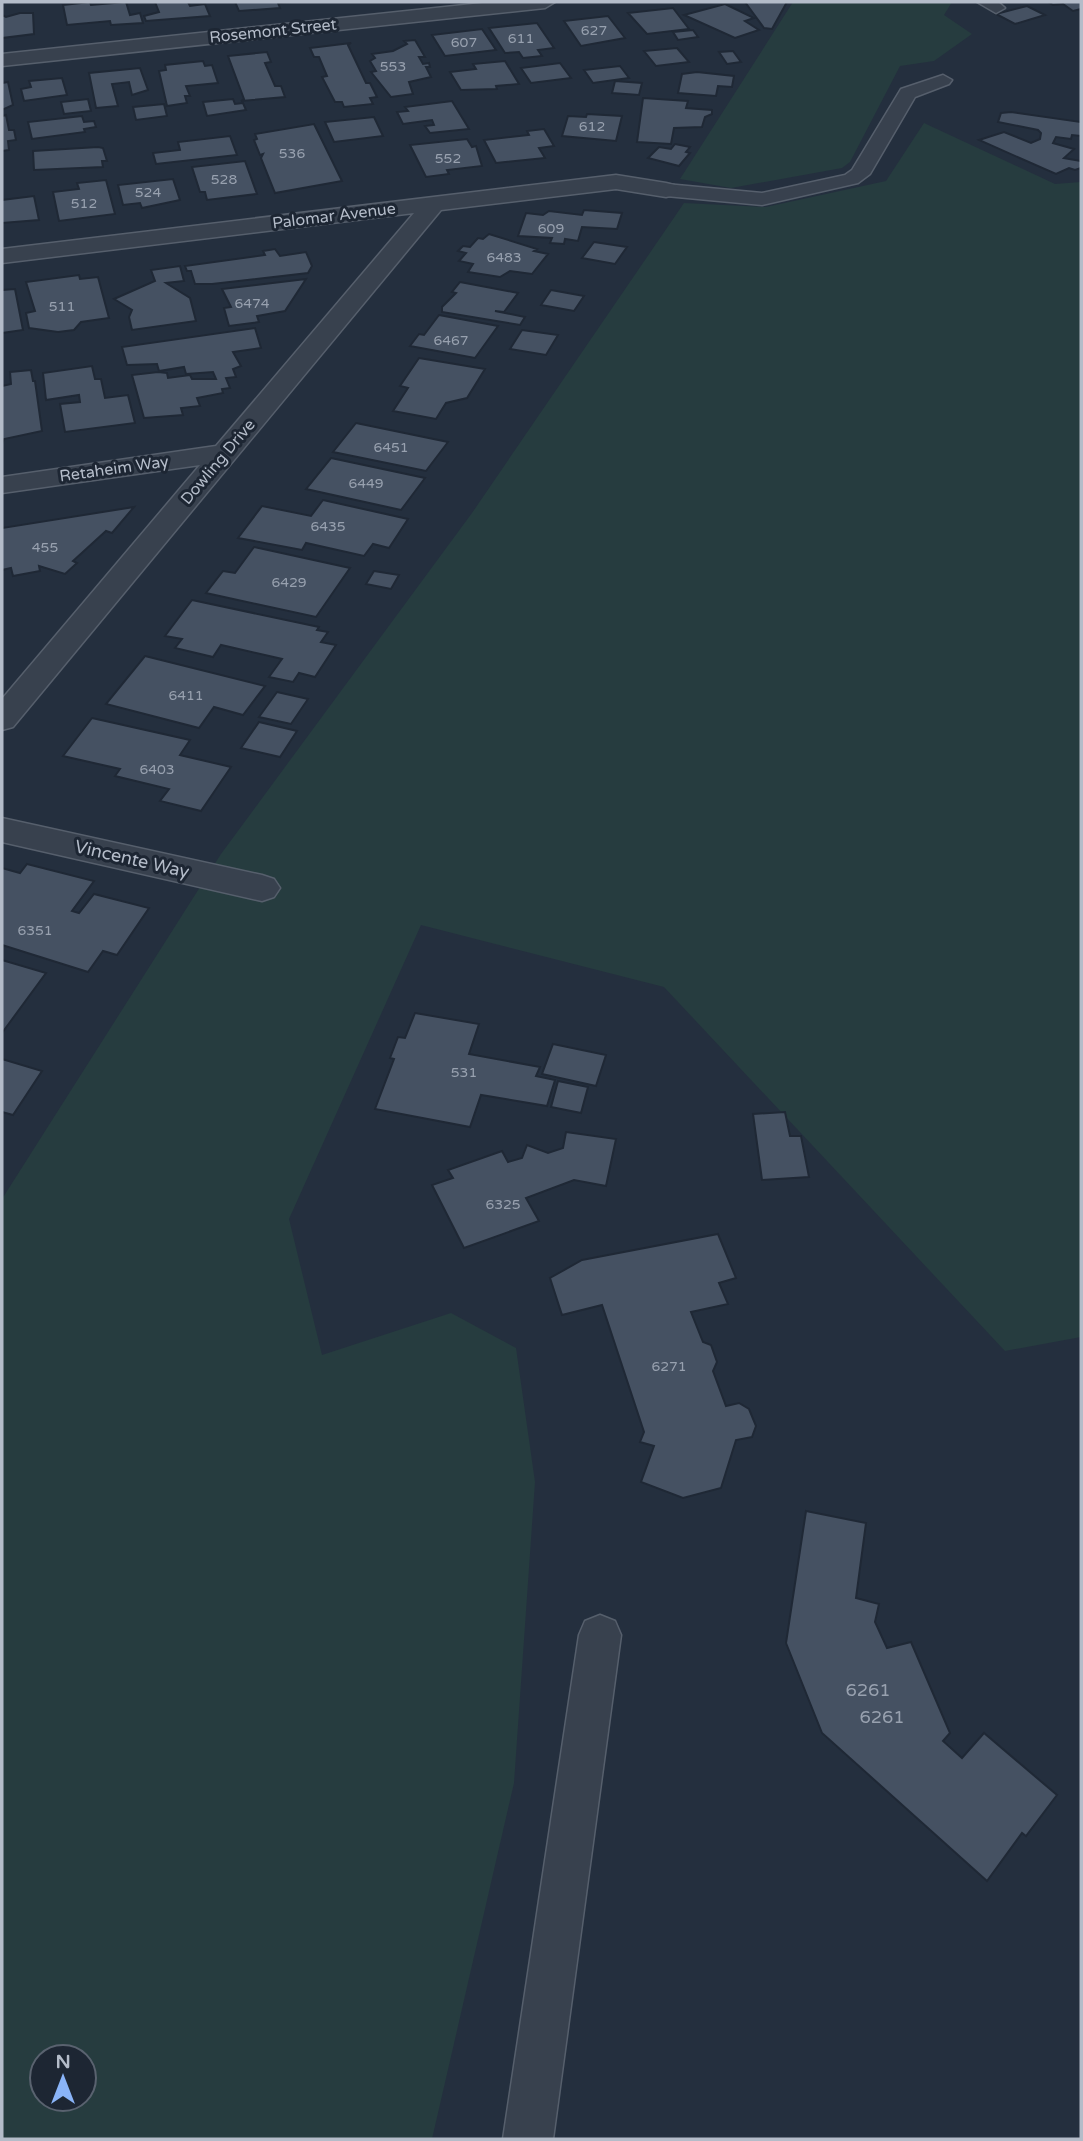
<svg xmlns="http://www.w3.org/2000/svg" width="1083" height="2141" viewBox="0 0 1083 2141" font-family="'Varela Round',sans-serif">
  <rect width="100%" height="100%" fill="#242f3e"/>
  <!-- green -->
  <g fill="#263c3f" fill-rule="evenodd">
    <path d="M793,2H952L944,15L972,34L934,61L900,66L850,162L842,168L731,188L680,179Z"/>
    <path d="M924,123L1055,184L1081,182V1337L1005,1351L664,987L421,925L289,1219L322,1355L451,1313L516,1348L535,1482L514,1783L432,2139H2V1199L221,854L472,513L684,203L766,207L886,181ZM42,2057H84V2099H42Z"/>
  </g>
  <!-- building -->
  <g fill="#455162" stroke="#1f2835" stroke-width="2">
    <path d="M90,2L91,5L126,2L130,15L140,13L143,23L111,25L110,21L67,25L63,5Z"/>
    <path d="M155,2H188L190,6L205,4L210,16L146,21L144,16L159,12Z"/>
    <path d="M235,2H291L278,3L280,8L239,11Z"/>
    <path d="M745,2H787L772,29L764,28Z"/>
    <path d="M1048,2H1081V9L1073,11L1063,4L1053,5Z"/>
    <path d="M725,4L754,18L745,21L759,30L735,38L684,15Z"/>
    <path d="M1027,6L1045,15L1015,24L996,14Z"/>
    <path d="M673,8L689,29L647,34L628,13Z"/>
    <path d="M20,13H33L34,34L2,38V15L6,17Z"/>
    <path d="M608,16L625,38L581,46L564,21Z"/>
    <path d="M537,23L554,48L538,50L542,56L523,58L519,52L505,53L489,28Z"/>
    <path d="M482,29L496,50L445,56L432,35Z"/>
    <path d="M693,30L698,37L678,40L673,32Z"/>
    <path d="M415,40L425,57H419L423,64L429,63L430,67H426L431,77L409,82L413,94L391,97L371,72L376,71L370,61L375,58L372,54L393,51L407,44L404,41Z"/>
    <path d="M351,43L348,45L366,83H370L377,97L370,98L373,104L344,107L342,102H335L322,77L327,76L319,57H314L310,48Z"/>
    <path d="M677,48L689,62L656,66L644,51Z"/>
    <path d="M733,51L741,62L727,64L719,52Z"/>
    <path d="M267,52L271,62L265,63L275,86H281L285,97L241,101L244,99L228,56Z"/>
    <path d="M203,61L205,66L212,65L218,83L186,86L190,96H185L187,103L167,106L159,71L166,70L165,65Z"/>
    <path d="M505,61L519,84L496,86L497,89L461,90L450,72L476,69L473,64Z"/>
    <path d="M560,63L571,78L531,83L521,68Z"/>
    <path d="M620,66L629,78L593,83L584,70Z"/>
    <path d="M140,68L148,90L132,95L129,82L112,84L118,106L96,108L89,73Z"/>
    <path d="M697,72L734,76L732,87L718,86L716,96L678,93L682,74Z"/>
    <path d="M62,78L67,95L24,101L21,89L31,87L29,81Z"/>
    <path d="M615,81L642,83L639,95L612,93Z"/>
    <path d="M8,82L13,105L2,110V83Z"/>
    <path d="M643,98L688,101L686,108L712,110V114L705,117L702,127L674,128L671,144L637,142Z"/>
    <path d="M88,99L91,111L64,114L61,102Z"/>
    <path d="M233,99L235,104L243,103L246,110L207,116L203,102Z"/>
    <path d="M452,101L469,129L430,133L425,126L434,125L432,120L403,124L397,112L408,111L405,107Z"/>
    <path d="M164,104L167,116L136,120L133,107Z"/>
    <path d="M1011,112L1081,122V136L1072,135L1071,139L1056,137L1053,143L1074,149L1064,158L1081,161V168L1075,170L1069,168L1056,174L979,140L1004,132L1031,143L1040,139L1041,133L1038,130L998,122L1001,113Z"/>
    <path d="M587,114L622,116L616,141L562,136L568,116L586,117Z"/>
    <path d="M6,115L9,130H14L16,140L8,141L9,150L2,151V116Z"/>
    <path d="M82,116L84,122L94,121L96,127L84,129L85,132L32,139L28,122Z"/>
    <path d="M374,117L383,136L334,142L325,122Z"/>
    <path d="M314,124L342,181L275,193L261,158L263,154L260,155L254,140L257,139L255,134Z"/>
    <path d="M544,129L554,146L539,148L545,158L496,163L484,140L529,135L527,131Z"/>
    <path d="M230,136L237,155L156,164L153,153L180,150L178,142Z"/>
    <path d="M467,139L472,147L476,146L482,166L447,170L449,174L426,177L410,145Z"/>
    <path d="M675,144L690,147L686,152L690,153L679,166L648,158L659,147L671,149Z"/>
    <path d="M98,147L103,148L107,161H102L103,167L34,170L33,151Z"/>
    <path d="M245,161L257,194L207,200L205,192H200L192,167Z"/>
    <path d="M173,179L180,200L142,208L140,203L123,205L118,185Z"/>
    <path d="M106,180L115,214L59,221L53,192L79,189L77,183Z"/>
    <path d="M34,196L39,220L2,223V200Z"/>
    <path d="M584,210L622,213L617,229L582,227L578,241L565,239L564,244L550,243L552,238L518,236L526,213L543,215L549,211L582,215Z"/>
    <path d="M489,234L537,249L534,251L548,254L532,274L510,271L500,277L468,272L473,264L459,261L466,253L458,251L463,246L470,247L478,238L483,239Z"/>
    <path d="M594,242L627,247L615,264L582,258Z"/>
    <path d="M275,249L280,256L306,252L312,266L308,273L212,284H195L191,271H187L185,266L265,255L263,251Z"/>
    <path d="M180,266L184,281L166,283L190,298L196,321L132,330L129,317L132,310L114,299L155,281L151,270Z"/>
    <path d="M79,275L80,279L98,277L109,318L81,322L74,330L58,332L29,328L26,313L35,311L26,282Z"/>
    <path d="M306,279L285,311L257,316L259,322L229,326L224,308L231,307L222,289Z"/>
    <path d="M460,282L518,293L504,312L495,311L525,317L520,325L442,312V307L456,293L452,292Z"/>
    <path d="M15,289L23,330L2,333V290Z"/>
    <path d="M551,290L584,296L574,311L541,305Z"/>
    <path d="M439,315L498,326L475,358L410,346L419,334L424,335Z"/>
    <path d="M255,328L261,348L233,352L241,366L233,369L236,377L226,378L230,388L222,389L223,393L197,398L200,406L181,408L183,415L144,418L132,375L158,372L167,373L168,378L190,375L192,379H216L213,372L186,374L184,367L159,371L157,364L127,365L122,347Z"/>
    <path d="M522,330L558,335L546,355L510,349Z"/>
    <path d="M419,358L485,369L467,398L446,403L436,419L393,411L408,388L400,386Z"/>
    <path d="M92,366L95,379H101L105,398L128,395L135,423L65,432L60,404L80,402L79,395L46,400L43,373Z"/>
    <path d="M31,370L33,381H35L42,431L4,439L2,444V386L11,384L10,372Z"/>
    <path d="M356,423L448,442L426,471L333,452Z"/>
    <path d="M331,458L425,478L401,510L306,489Z"/>
    <path d="M323,500L408,519L389,548L373,544L364,556L306,543L302,550L238,538L262,506L311,516Z"/>
    <path d="M134,507L112,533L106,531L73,561L77,563L65,574L39,566L40,571L13,576L11,568L2,570V528Z"/>
    <path d="M254,547L350,568L316,617L206,593L223,571L235,573Z"/>
    <path d="M374,571L399,575L391,589L366,584Z"/>
    <path d="M192,600L319,627L317,630L328,632L321,642L336,645L315,677L299,673L293,682L269,677L282,659L221,645L213,657L175,648L182,639L165,636Z"/>
    <path d="M145,656L265,686L243,715L214,707L199,728L106,704Z"/>
    <path d="M277,692L308,699L291,724L259,717Z"/>
    <path d="M92,718L190,740L180,755L231,767L201,811L160,801L169,789L115,776L120,769L63,756Z"/>
    <path d="M259,722L297,731L280,757L241,748Z"/>
    <path d="M27,864L94,881L72,911L79,913L94,894L149,908L117,955L103,951L88,972L2,945V868L20,873Z"/>
    <path d="M2,960L46,973L2,1033Z"/>
    <path d="M415,1013L479,1024L469,1054L540,1067L536,1076L555,1080L547,1106L481,1095L470,1127L375,1109L394,1059L390,1058L398,1037L405,1038Z"/>
    <path d="M553,1044L606,1055L596,1086L542,1074Z"/>
    <path d="M2,1059L42,1071L13,1115L2,1112Z"/>
    <path d="M558,1081L588,1087L581,1113L551,1107Z"/>
    <path d="M785,1112L790,1136H801L809,1177L762,1180L753,1114Z"/>
    <path d="M566,1132L616,1139L606,1186L574,1180L526,1198L539,1221L464,1248L432,1185L453,1178L448,1170L502,1151L508,1162L522,1158L527,1145L548,1153L563,1148Z"/>
    <path d="M718,1234L736,1278L719,1283L728,1304L691,1312L703,1342L711,1345L717,1362L713,1371L726,1406L739,1403L749,1409L756,1426L752,1437L736,1440L721,1488L683,1498L641,1482L654,1446L640,1442L644,1432L602,1305L562,1315L550,1278L582,1260Z"/>
    <path d="M806,1511L866,1523L856,1598L879,1604L875,1622L887,1648L911,1642L950,1733L943,1741L962,1758L984,1733L1057,1795L1026,1836L1022,1833L987,1881L822,1733L786,1643Z"/>
  </g>
  <g fill="none" stroke-linecap="round" stroke-linejoin="round">
    <defs>
      <g id="lane">
        <path d="M977,2H998L1005,8L996,13Z"/>
        <path d="M943,75L952,80L949,84L915,97L870,174L858,183L762,205L666,196L656,190L666,184L762,193L845,175L852,170L901,89Z"/>
        <path d="M600,1615L615,1621L621,1635L553,2139H503L579,1635L585,1621Z"/>
      </g>
      <g id="street">
        <path d="M492,2H555L545,8L2,66V54Z"/>
        <path d="M616,175L666,183L674,185L678,190L674,195L666,197L616,189L441,210L13,727L2,730V699L200,465L2,493V477L216,446L414,213L2,263V249Z"/>
        <path d="M2,818L262,875L274,879L280,888L274,897L262,901L2,842Z"/>
      </g>
    </defs>
    <!-- lane casing -->
    <use href="#lane" stroke="#565f6c" stroke-width="3"/>
    <!-- street casing -->
    <use href="#street" stroke="#565f6c" stroke-width="3"/>
    <!-- lane -->
    <use href="#lane" fill="#38414e" fill-rule="evenodd"/>
    <!-- street -->
    <use href="#street" fill="#38414e" fill-rule="evenodd"/>
  </g>
  <g text-anchor="middle" dominant-baseline="central" stroke-width="6" stroke-linejoin="round" paint-order="stroke">
    <!-- number labels -->
    <g font-size="14" fill="#98a1af">
      <text x="594" y="30">627</text>
      <text x="521" y="38">611</text>
      <text x="464" y="42">607</text>
      <text x="393" y="66">553</text>
      <text x="592" y="126">612</text>
      <text x="292" y="153">536</text>
      <text x="448" y="158">552</text>
      <text x="224" y="179">528</text>
      <text x="148" y="192">524</text>
      <text x="84" y="203">512</text>
      <text x="551" y="228">609</text>
      <text x="504" y="257">6483</text>
      <text x="252" y="303">6474</text>
      <text x="62" y="306">511</text>
      <text x="451" y="340">6467</text>
      <text x="391" y="447">6451</text>
      <text x="366" y="483">6449</text>
      <text x="328" y="526">6435</text>
      <text x="45" y="547">455</text>
      <text x="289" y="582">6429</text>
      <text x="186" y="695">6411</text>
      <text x="157" y="769">6403</text>
      <text x="35" y="930">6351</text>
      <text x="464" y="1072">531</text>
      <text x="503" y="1204">6325</text>
      <text x="669" y="1366">6271</text>
    </g>
    <!-- far-street labels -->
    <g font-size="16" fill="#b4bcc9" stroke="#1d2633">
      <text transform="translate(273 31) rotate(-6)">Rosemont Street</text>
      <text transform="translate(334 216) rotate(-7)">Palomar Avenue</text>
      <text transform="translate(218 462) rotate(-50)">Dowling Drive</text>
      <text transform="translate(114 469) rotate(-8)">Retaheim Way</text>
    </g>
    <!-- street labels -->
    <g font-size="18" fill="#b4bcc9" stroke="#1d2633">
      <text transform="translate(132 859) rotate(13)">Vincente Way</text>
    </g>
    <!-- near-number labels -->
    <g font-size="18" fill="#98a1af">
      <text x="868" y="1690">6261</text>
      <text x="882" y="1717">6261</text>
    </g>
  </g>
  <!-- border -->
  <rect width="1083" height="2141" fill="none" stroke="#b4bcc9" stroke-width="7"/>
  <!-- north arrow -->
  <g transform="translate(63 2078)"><circle r="33" fill="#1d2633" stroke="#59626f" stroke-width="2"/>
  <path d="M0-5L12 26L0 18L-12 26Z" fill="#8ab4f8"/>
  <text y="-10" font-size="19" font-weight="bold" text-anchor="middle" fill="#b4bcc9">N</text>
  </g>
</svg>
